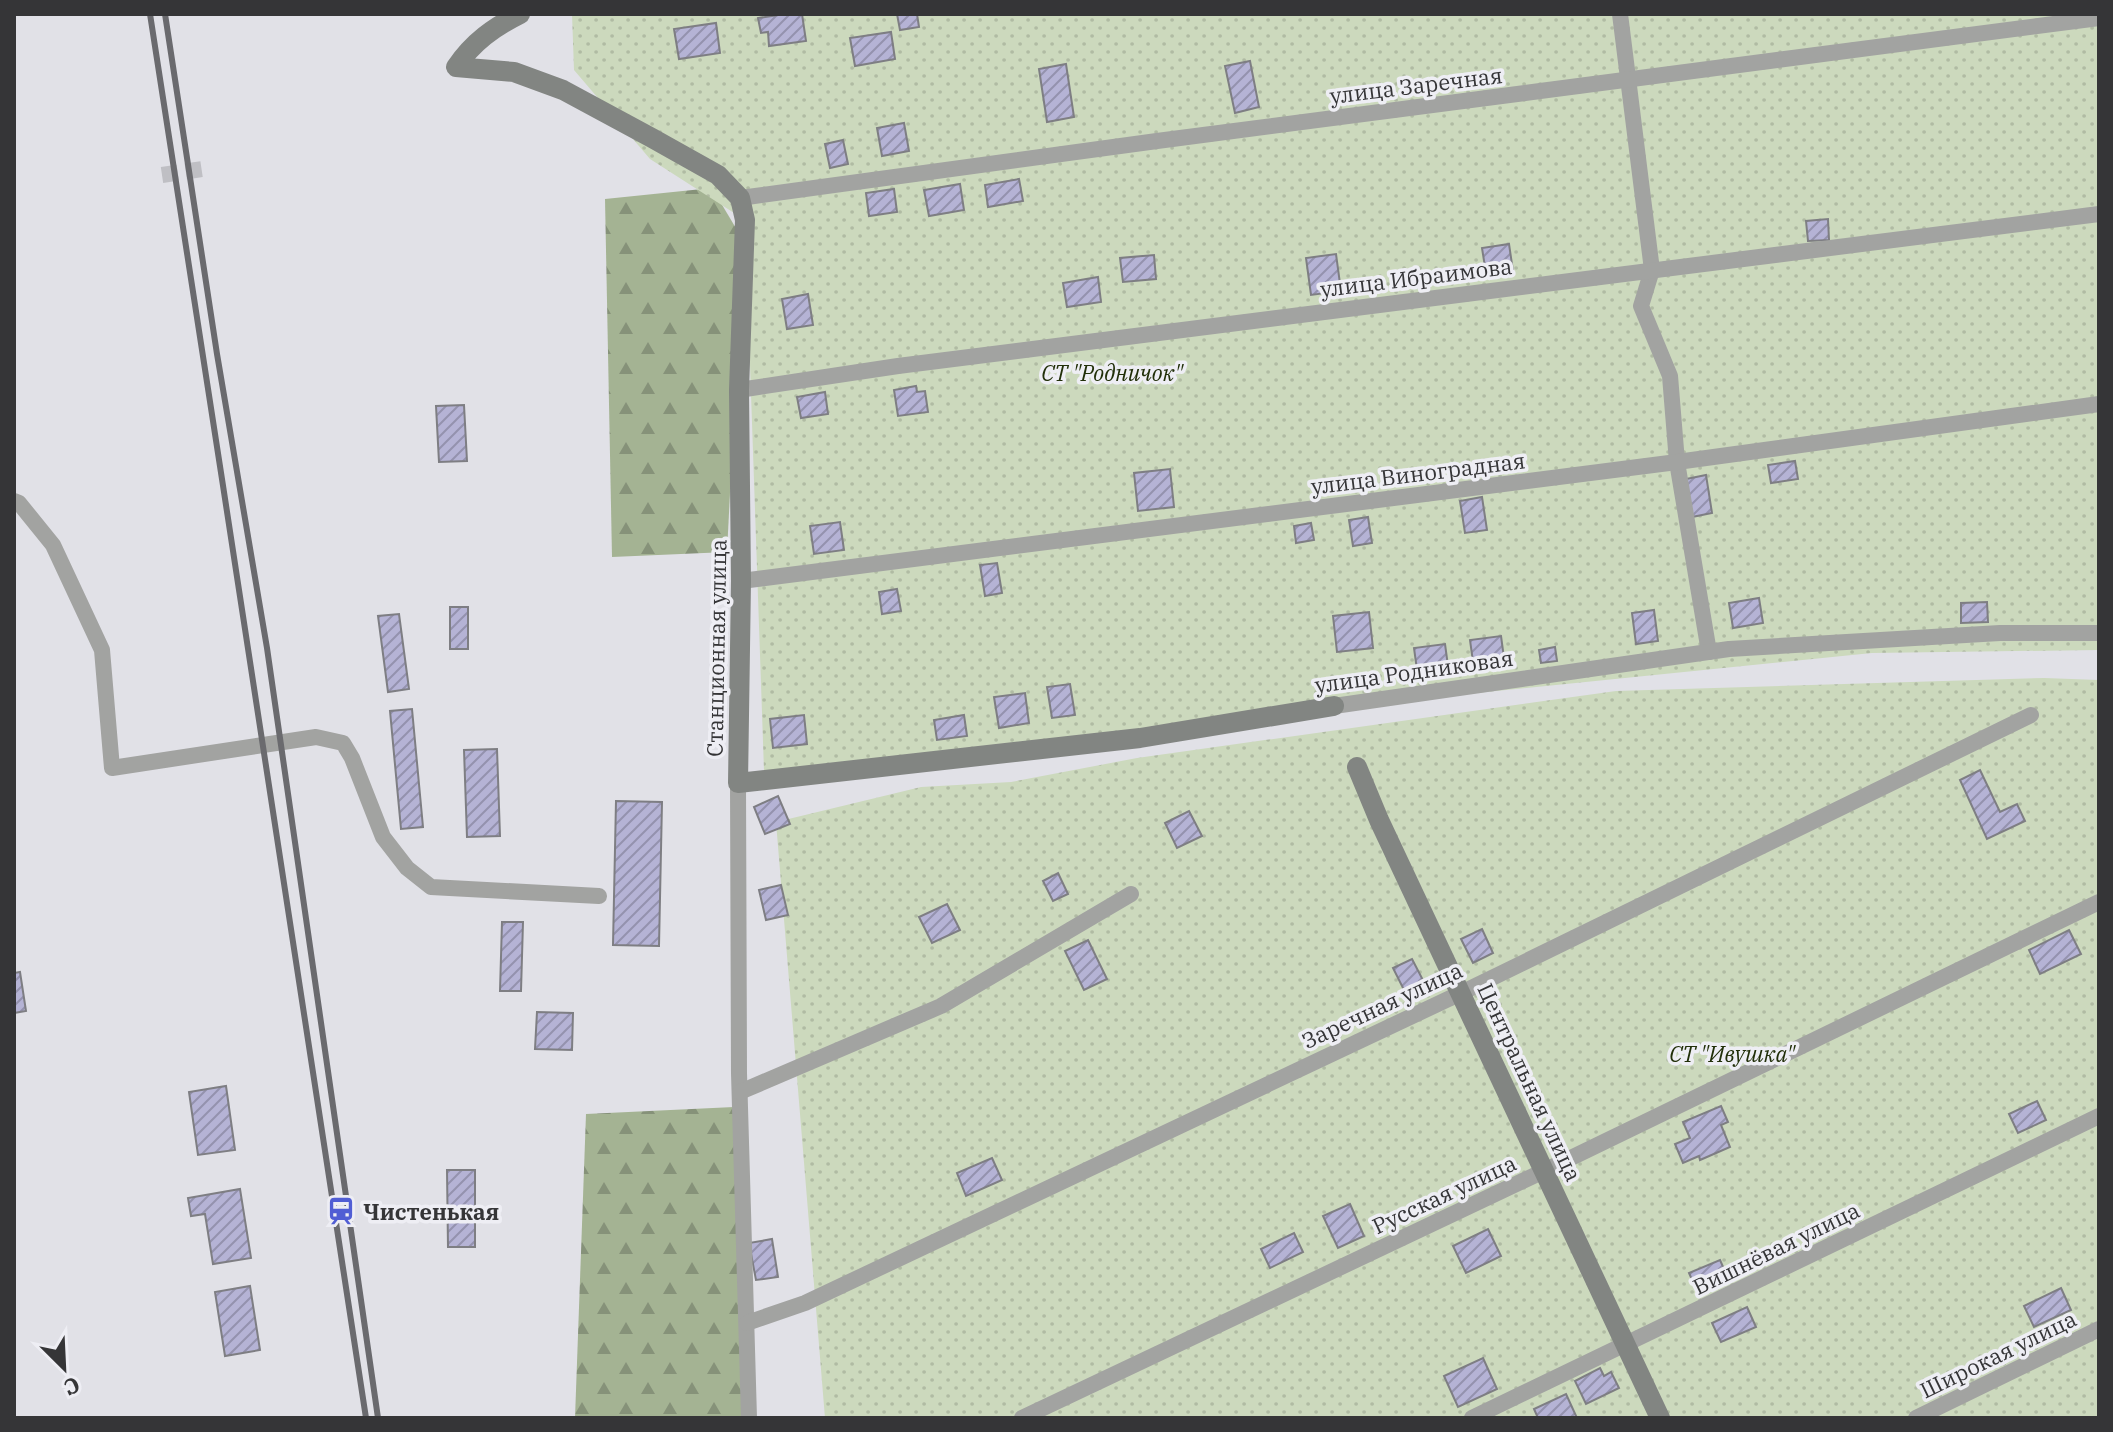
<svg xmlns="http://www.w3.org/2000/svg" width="2113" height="1432" viewBox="0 0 2113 1432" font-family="'IBM Plex Serif',serif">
  <defs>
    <pattern id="forest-firs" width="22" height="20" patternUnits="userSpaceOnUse" patternTransform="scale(2)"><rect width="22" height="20" fill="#a4b393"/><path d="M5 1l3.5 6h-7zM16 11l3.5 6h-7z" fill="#869279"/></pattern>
    <pattern id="park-dots" width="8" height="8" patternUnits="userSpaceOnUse" patternTransform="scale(2)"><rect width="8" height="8" fill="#ccd9bd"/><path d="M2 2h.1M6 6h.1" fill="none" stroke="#b0bba3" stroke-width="1.8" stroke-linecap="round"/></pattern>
    <pattern id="building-hatch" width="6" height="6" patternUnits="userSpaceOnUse" patternTransform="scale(2)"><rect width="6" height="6" fill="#b5b3d5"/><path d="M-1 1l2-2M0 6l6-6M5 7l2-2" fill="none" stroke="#9492ae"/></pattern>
  </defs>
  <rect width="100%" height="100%" fill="#e1e1e7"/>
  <!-- forest -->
  <g fill="url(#forest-firs)">
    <path d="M712,188L743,240L727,552L612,557L605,199Z"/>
    <path d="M734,1107L743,1418H575L586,1114Z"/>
  </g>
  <!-- park -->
  <g fill="url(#park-dots)">
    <path d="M572,14H2099V650L1872,653L1377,703L764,771L745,220L650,159L574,70Z"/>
    <path d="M2044,678L2099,680V1418H825L776,822L921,787L1011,782L1137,758L1616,691Z"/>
  </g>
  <!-- building -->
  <g fill="url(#building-hatch)" stroke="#7e7e83" stroke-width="2">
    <path d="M785,14H802L806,41L769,46L768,32L761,33L758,18Z"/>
    <path d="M897,14H917L919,27L900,30Z"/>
    <path d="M716,23L720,53L679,59L674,29Z"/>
    <path d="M891,32L895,59L855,66L850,38Z"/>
    <path d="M1250,61L1259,107L1235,113L1225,66Z"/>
    <path d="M1066,64L1074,117L1047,122L1039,69Z"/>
    <path d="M904,123L909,151L882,156L877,128Z"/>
    <path d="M843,140L848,164L830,168L825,144Z"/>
    <path d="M1019,179L1023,201L988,207L985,185Z"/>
    <path d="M960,184L964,210L929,216L924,190Z"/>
    <path d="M894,189L897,212L869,216L866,193Z"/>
    <path d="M1828,219L1829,240L1808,241L1806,221Z"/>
    <path d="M1509,244L1513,271L1491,275L1490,266L1485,267L1482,248Z"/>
    <path d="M1336,254L1341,291L1311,295L1306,258Z"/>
    <path d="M1154,255L1156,279L1123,282L1120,258Z"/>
    <path d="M1098,277L1101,302L1067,307L1063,283Z"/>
    <path d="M808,294L813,325L787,329L782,299Z"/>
    <path d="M916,386L917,392L925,391L928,412L898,416L894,390Z"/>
    <path d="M825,392L828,414L801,418L797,397Z"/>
    <path d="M464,405L467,461L439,462L436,406Z"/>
    <path d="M1795,461L1798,479L1771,483L1768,465Z"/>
    <path d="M1170,469L1174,507L1138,511L1134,473Z"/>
    <path d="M1706,475L1712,513L1692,517L1686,479Z"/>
    <path d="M1482,497L1487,530L1465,533L1460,501Z"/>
    <path d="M1368,517L1372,543L1353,546L1349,520Z"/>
    <path d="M840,522L844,550L814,554L810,526Z"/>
    <path d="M1311,523L1314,540L1296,543L1294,526Z"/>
    <path d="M997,563L1002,593L985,596L980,565Z"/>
    <path d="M897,589L901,611L882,614L879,592Z"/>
    <path d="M1759,598L1763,623L1733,628L1729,603Z"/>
    <path d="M1987,602L1988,622L1961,623V603Z"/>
    <rect x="450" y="607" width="18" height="42"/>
    <path d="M1654,610L1658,641L1636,644L1632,613Z"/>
    <path d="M1369,612L1373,648L1337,652L1333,616Z"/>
    <path d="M399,614L409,689L388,692L378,616Z"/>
    <path d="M1501,636L1504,658L1473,662L1470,640Z"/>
    <path d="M1445,644L1448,666L1417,670L1414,648Z"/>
    <path d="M1555,647L1557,661L1541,663L1539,650Z"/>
    <path d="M1070,684L1075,715L1052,718L1047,687Z"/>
    <path d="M1025,693L1029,723L999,728L994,697Z"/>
    <path d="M412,709L423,827L401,829L390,711Z"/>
    <path d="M804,715L807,744L773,748L770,719Z"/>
    <path d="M964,715L967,736L937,740L934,720Z"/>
    <path d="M497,749L500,836L467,837L464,750Z"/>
    <path d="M1980,770L2000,812L2017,804L2025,821L1987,839L1960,780Z"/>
    <path d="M778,796L790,824L765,834L754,807Z"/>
    <path d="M616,801L662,802L659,946L613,945Z"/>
    <path d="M1189,811L1202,836L1177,848L1165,823Z"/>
    <path d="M1058,873L1068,894L1053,901L1043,881Z"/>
    <path d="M781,885L788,915L766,920L759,890Z"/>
    <path d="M947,904L960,930L932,943L919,917Z"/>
    <path d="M502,922H523L521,991H500Z"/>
    <path d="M1482,929L1493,953L1473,963L1461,939Z"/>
    <path d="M2069,930L2081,954L2040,974L2029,950Z"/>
    <path d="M1088,940L1107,979L1084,990L1065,951Z"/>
    <path d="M1412,959L1426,986L1407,996L1393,968Z"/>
    <path d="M20,972L26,1011L14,1013V973Z"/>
    <path d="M537,1012L573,1013L572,1050L535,1049Z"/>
    <path d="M226,1086L235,1150L198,1155L189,1092Z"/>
    <path d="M2037,1101L2046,1120L2018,1133L2009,1114Z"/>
    <path d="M1721,1106L1728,1122L1721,1125L1730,1147L1700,1160L1699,1156L1683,1163L1675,1144L1690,1138L1683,1122Z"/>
    <path d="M992,1158L1002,1180L966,1196L957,1173Z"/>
    <path d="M447,1170H475V1247H448Z"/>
    <path d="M240,1189L251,1258L213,1264L205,1214L191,1216L188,1198Z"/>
    <path d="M1350,1204L1364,1236L1338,1248L1323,1216Z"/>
    <path d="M1488,1229L1501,1256L1466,1273L1453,1246Z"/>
    <path d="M1294,1233L1303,1252L1270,1268L1261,1249Z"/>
    <path d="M772,1239L778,1277L756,1280L749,1243Z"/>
    <path d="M1720,1260L1728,1278L1697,1291L1689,1273Z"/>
    <path d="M250,1286L260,1350L225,1356L215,1292Z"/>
    <path d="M2061,1288L2071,1310L2034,1327L2024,1306Z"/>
    <path d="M1747,1307L1756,1327L1721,1342L1712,1323Z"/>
    <path d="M1483,1358L1497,1389L1458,1407L1444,1376Z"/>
    <path d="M1600,1368L1604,1376L1611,1372L1619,1388L1586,1404L1575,1381Z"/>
    <path d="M1566,1394L1577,1418H1538L1534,1409Z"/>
  </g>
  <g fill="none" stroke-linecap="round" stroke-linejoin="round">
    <!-- street-tunnel -->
    <path stroke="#bfbfc4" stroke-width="16" stroke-dasharray="16 8" stroke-linecap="butt" d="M162,175L209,168"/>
    <!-- street -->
    <g stroke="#a2a3a1" stroke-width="16">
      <path d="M1620,14L1652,270L1641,306L1670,376L1677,462L1709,652"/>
      <path d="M740,198L1157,141L2099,18"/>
      <path d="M739,390L898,366L2099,214"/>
      <path d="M14,501L19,503L53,545L102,650L112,768L316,737L343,743L352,758L383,837L407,868L431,887L599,896"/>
      <path d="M741,581L1677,462L2099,404"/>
      <path d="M1334,706L1729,649L2000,633H2099"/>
      <path d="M738,783L739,1073L749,1418"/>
      <path d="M740,1092L941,1006L1131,894"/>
      <path d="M747,1323L805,1303L1461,993L2031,715"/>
      <path d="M1022,1418L1546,1170L2099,902"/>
      <path d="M1472,1418L2099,1116"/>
      <path d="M1916,1418L2099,1329"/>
    </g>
    <!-- secondary -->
    <g stroke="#828582" stroke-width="20">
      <path d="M520,14C494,27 473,42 456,67L514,72L563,90L652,138L718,175L740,198L745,220L739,390L741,581L738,783L1140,738L1334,706"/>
      <path d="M1357,767L1379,820L1660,1418"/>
    </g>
    <!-- rail -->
    <g stroke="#6a6a6e" stroke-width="6">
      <path d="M150,14C222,482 296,950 366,1418"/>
      <path d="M165,14L217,354L267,648L378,1418"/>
    </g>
  </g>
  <!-- icons -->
  <defs>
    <symbol id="station-bare" viewBox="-9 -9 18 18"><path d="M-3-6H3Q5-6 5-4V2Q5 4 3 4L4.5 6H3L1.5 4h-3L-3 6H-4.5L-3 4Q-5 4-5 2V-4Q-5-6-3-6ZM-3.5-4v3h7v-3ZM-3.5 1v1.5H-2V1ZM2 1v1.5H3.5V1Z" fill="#515ed4" stroke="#eeeef4" stroke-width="2.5" paint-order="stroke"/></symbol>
  </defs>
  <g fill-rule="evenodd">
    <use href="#station-bare" x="321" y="1191" width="40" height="40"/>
  </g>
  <g text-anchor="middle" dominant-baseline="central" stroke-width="7" stroke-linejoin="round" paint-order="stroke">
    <!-- street labels -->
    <g font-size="22" fill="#353537" stroke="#eeeef4">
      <text transform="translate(1416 85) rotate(-7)">улица Заречная</text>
      <text transform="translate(1416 277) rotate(-7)">улица Ибраимова</text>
      <text transform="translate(1418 473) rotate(-7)">улица Виноградная</text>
      <text transform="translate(716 648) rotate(-89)">Станционная улица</text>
      <text transform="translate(1414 671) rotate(-8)">улица Родниковая</text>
      <text transform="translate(1382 1005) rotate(-25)">Заречная улица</text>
      <text transform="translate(1530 1082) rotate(65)">Центральная улица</text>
      <text transform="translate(1444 1194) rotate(-25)">Русская улица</text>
      <text transform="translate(1776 1248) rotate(-26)">Вишнёвая улица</text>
      <text transform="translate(1998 1354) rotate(-26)">Широкая улица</text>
    </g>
    <!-- park labels -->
    <g font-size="22" font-style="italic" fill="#212f09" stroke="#eeeef4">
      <text x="1112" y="372">СТ "Родничок"</text>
      <text x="1732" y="1053">СТ "Ивушка"</text>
    </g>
    <!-- poi labels -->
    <g font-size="22" font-weight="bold" fill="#353537" stroke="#eeeef4" text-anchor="start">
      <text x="363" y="1211">Чистенькая</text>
    </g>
  </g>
  <!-- border -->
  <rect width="2113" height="1432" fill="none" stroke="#353537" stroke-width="32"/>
  <!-- north arrow -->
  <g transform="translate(64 1368) rotate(156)" stroke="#eeeef4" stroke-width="6" paint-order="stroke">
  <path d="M0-6L14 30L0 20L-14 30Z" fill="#353537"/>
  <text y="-12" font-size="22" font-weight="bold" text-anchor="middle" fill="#353537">С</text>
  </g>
</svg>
